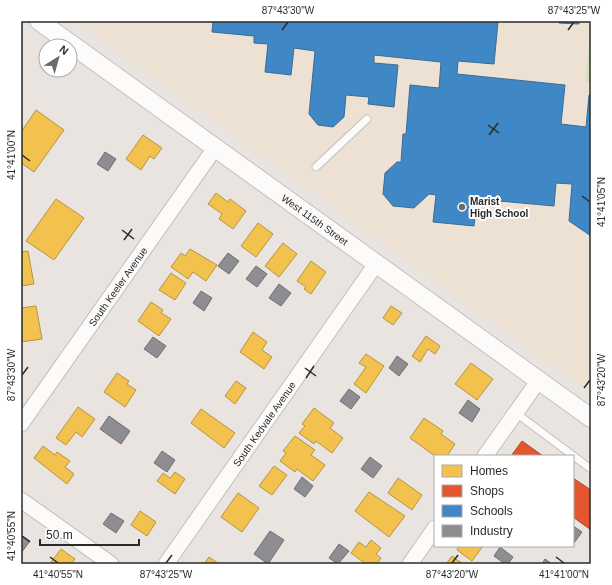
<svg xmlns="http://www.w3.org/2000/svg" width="612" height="585" viewBox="0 0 612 585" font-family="Arial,sans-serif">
  <rect width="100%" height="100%" fill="#e9e4df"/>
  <!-- education -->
  <path fill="#ede1d3" d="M76,21H591V393Z"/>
  <!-- green -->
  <path fill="#d0e6b6" d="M591,30V83L585,82Z"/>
  <!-- homes -->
  <g fill="#f2c14e" stroke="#b69443">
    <path d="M36,110L64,130L34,172L21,163V132Z"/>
    <path d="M143,135L162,148L154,159L150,156L141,170L126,159Z"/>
    <path d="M216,193L228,202L230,199L246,211L233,229L219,219L222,214L208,204Z"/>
    <path d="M56,199L84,218L54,260L26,241Z"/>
    <path d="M258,223L273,234L256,257L241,246Z"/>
    <path d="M283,243L297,254L279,277L265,266Z"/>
    <path d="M190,249L217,265L206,281L193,272L188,279L171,267L181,253L185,256Z"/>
    <path d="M28,251L34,284L21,286V252Z"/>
    <path d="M311,261L326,272L311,294L304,289L306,287L297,281Z"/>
    <path d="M171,273L186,283L175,300L159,290Z"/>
    <path d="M151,302L163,310L161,313L171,319L159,336L138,321Z"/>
    <path d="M36,306L42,339L21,342V308Z"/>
    <path d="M391,306L402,313L393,325L383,318Z"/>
    <path d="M253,332L267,342L262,350L272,357L264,369L240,352Z"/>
    <path d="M426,336L440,346L435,354L428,349L420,362L412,356Z"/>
    <path d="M366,354L384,366L366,393L354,384L366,367L359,363Z"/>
    <path d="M471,363L493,379L477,400L455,384Z"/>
    <path d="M117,373L129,381L127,384L136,390L125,407L104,392Z"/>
    <path d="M236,381L246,388L235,404L225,396Z"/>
    <path d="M78,407L95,419L82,437L76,432L66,445L56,438Z"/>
    <path d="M314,408L334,423L330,428L343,438L332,453L316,441L314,444L299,433L305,426L302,424Z"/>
    <path d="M201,409L235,433L224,448L191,423Z"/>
    <path d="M424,418L443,431L441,434L455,444L447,456H435L410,438Z"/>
    <path d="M295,436L315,450L311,455L325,465L313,481L297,469L295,472L280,461L286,453L283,451Z"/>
    <path d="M43,446L55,455L57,452L70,461L65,467L74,474L67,484L34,458Z"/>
    <path d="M274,466L287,475L272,495L259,486Z"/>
    <path d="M175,472L185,479L175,494L157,481L163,473L170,478Z"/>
    <path d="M398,478L422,495L412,510L388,493Z"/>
    <path d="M369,492L405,516L389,537L355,511Z"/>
    <path d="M238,493L259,508L242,532L221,517Z"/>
    <path d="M140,511L156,522L147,536L131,525Z"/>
    <path d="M371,540L381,548L376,554L381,558L377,564H366L351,553L359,542L366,547Z"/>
    <path d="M459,546H483L472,561L457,550Z"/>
    <path d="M61,549L75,559L71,564H54L51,562Z"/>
    <path d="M452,556L463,564H446Z"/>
    <path d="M209,557L219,564H204Z"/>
  </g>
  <!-- shops -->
  <g fill="#e4572e" stroke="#ac4a2d">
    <path d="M522,441L543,456H511Z"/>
    <path d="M573,478L591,490V530L573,517Z"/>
  </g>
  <!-- schools -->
  <g fill="#3f88c5" stroke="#396c96">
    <path d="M213,21L498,22L494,64L458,61L457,74L565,85L561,124L586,127L589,95L591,96V236L569,221L572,184L556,183L554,206L477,199L474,226L433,222L436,195L429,194L414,208L393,206L383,194L385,173L397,162H401L403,134H406L410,85L439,88L441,62L374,55V63L398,65L394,107L368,104L369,97L346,95L344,117L333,127L318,125L309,114L315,51L294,48L291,75L265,72L268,44L254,43V36L212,32Z"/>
    <path d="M560,21H579V24L559,23Z"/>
  </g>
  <!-- industry -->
  <g fill="#8d8d92" stroke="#6f6f73">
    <path d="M105,152L116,159L108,171L97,164Z"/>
    <path d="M228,253L239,261L229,274L218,266Z"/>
    <path d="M256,266L267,274L257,287L246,279Z"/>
    <path d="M279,284L291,293L281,306L269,298Z"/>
    <path d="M201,291L212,298L204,311L193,303Z"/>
    <path d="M153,337L166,346L157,358L144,349Z"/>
    <path d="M397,356L408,364L399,376L389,368Z"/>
    <path d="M349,389L360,397L351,409L340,401Z"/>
    <path d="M468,400L480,409L472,422L459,413Z"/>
    <path d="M109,416L130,431L121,444L100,429Z"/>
    <path d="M162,451L175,460L167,472L154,463Z"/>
    <path d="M370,457L382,466L373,478L361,469Z"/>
    <path d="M302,477L313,486L305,497L294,489Z"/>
    <path d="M111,513L124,521L116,533L103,524Z"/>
    <path d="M573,526L582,532L574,543L573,542Z"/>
    <path d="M270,531L284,540L268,564L254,554Z"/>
    <path d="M21,535L30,541L21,553Z"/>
    <path d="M339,544L349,551L338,564L329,558Z"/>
    <path d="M500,547L513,557L508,564H505L494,556Z"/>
    <path d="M545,559L552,564H553H542Z"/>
  </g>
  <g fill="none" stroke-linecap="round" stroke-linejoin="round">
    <defs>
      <g id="service">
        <path d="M316,167L367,119"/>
        <path d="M516,413L591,469"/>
      </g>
      <g id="minor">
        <path id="s1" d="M21,424L215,148"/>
        <path d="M485,456L539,380"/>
        <path d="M21,500L111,564"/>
        <path id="s2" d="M166,564L376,264"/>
        <path d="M410,564L435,528"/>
      </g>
      <g id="tertiary">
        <path id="s3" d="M39,21L591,418"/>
      </g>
    </defs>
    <!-- service casing -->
    <use href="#service" stroke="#c2c1c1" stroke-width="9"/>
    <!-- minor casing -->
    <use href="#minor" stroke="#c2c1c1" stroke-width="17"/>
    <!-- tertiary casing -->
    <use href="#tertiary" stroke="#c2c1c1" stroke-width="20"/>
    <!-- service -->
    <use href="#service" stroke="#fcfbfa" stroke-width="7"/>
    <!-- minor -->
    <use href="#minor" stroke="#fcfbfa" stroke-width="15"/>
    <!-- tertiary -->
    <use href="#tertiary" stroke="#fcfbfa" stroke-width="18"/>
  </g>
  <!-- ticks -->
  <path fill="none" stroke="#2a2a2a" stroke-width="1.5" d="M282,30L288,22M568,30L574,22M488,125L499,133M489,135L498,123M22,155L30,161M582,196L590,202M122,230L134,239M124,240L132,229M305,368L316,376M22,375L28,367M306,378L314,366M584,388L590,380M22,536L30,542M50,557L58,563M556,557L564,563M166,563L172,555M452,563L458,555"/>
  <!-- markers -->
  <circle fill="#6d6b69" stroke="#fff" stroke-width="1.5" cx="462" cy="207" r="4"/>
  <g text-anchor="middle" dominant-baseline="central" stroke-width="4" stroke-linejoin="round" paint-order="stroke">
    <!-- poi labels -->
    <g font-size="10" font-weight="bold" fill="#2a2a2a" stroke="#fff" text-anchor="start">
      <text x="470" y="201">Marist<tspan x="470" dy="12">High School</tspan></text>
    </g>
    <!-- street labels -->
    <g font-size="10" fill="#2a2a2a" stroke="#fff">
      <text stroke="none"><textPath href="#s3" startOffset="340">West 115th Street</textPath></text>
      <text stroke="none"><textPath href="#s1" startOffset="168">South Keeler Avenue</textPath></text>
      <text stroke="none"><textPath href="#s2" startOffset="171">South Kedvale Avenue</textPath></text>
    </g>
  </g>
  <!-- border -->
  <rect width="612" height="585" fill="none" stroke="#ffffff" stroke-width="44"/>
  <!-- legend -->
  <rect x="434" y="455" width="140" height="92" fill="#ffffff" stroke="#aaaaaa"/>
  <rect x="442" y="465" width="20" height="12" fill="#f2c14e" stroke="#aaaaaa"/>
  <text x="470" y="475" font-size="12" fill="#2a2a2a">Homes</text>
  <rect x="442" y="485" width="20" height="12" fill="#e4572e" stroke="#aaaaaa"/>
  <text x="470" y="495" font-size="12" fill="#2a2a2a">Shops</text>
  <rect x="442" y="505" width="20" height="12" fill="#3f88c5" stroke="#aaaaaa"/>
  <text x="470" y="515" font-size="12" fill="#2a2a2a">Schools</text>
  <rect x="442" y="525" width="20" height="12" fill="#8d8d92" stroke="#aaaaaa"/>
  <text x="470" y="535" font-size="12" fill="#2a2a2a">Industry</text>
  <!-- north arrow -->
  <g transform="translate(58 58) rotate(37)"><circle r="19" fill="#ffffff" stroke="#aaaaaa"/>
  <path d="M0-3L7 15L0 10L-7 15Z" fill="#6d6b69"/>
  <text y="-6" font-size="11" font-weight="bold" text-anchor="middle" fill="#2a2a2a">N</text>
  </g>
  <!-- scale -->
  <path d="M40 539v6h99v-6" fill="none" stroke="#2a2a2a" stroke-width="2"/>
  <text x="46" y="539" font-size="12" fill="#2a2a2a" stroke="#ffffff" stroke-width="3" paint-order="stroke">50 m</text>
  <rect x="22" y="22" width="568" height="541" fill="none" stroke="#2a2a2a" stroke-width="1.5"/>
  <g font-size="10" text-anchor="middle" fill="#2a2a2a">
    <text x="288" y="14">87°43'30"W</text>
    <text x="574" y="14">87°43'25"W</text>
    <text transform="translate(11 155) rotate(-90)" y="4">41°41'00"N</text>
    <text transform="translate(601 202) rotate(-90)" y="4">41°41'05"N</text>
    <text transform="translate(11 375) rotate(-90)" y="4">87°43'30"W</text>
    <text transform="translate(601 380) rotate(-90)" y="4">87°43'20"W</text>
    <text transform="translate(11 536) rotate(-90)" y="4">41°40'55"N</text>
    <text x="58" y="578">41°40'55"N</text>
    <text x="166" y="578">87°43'25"W</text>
    <text x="452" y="578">87°43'20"W</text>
    <text x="564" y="578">41°41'00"N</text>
  </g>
</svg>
